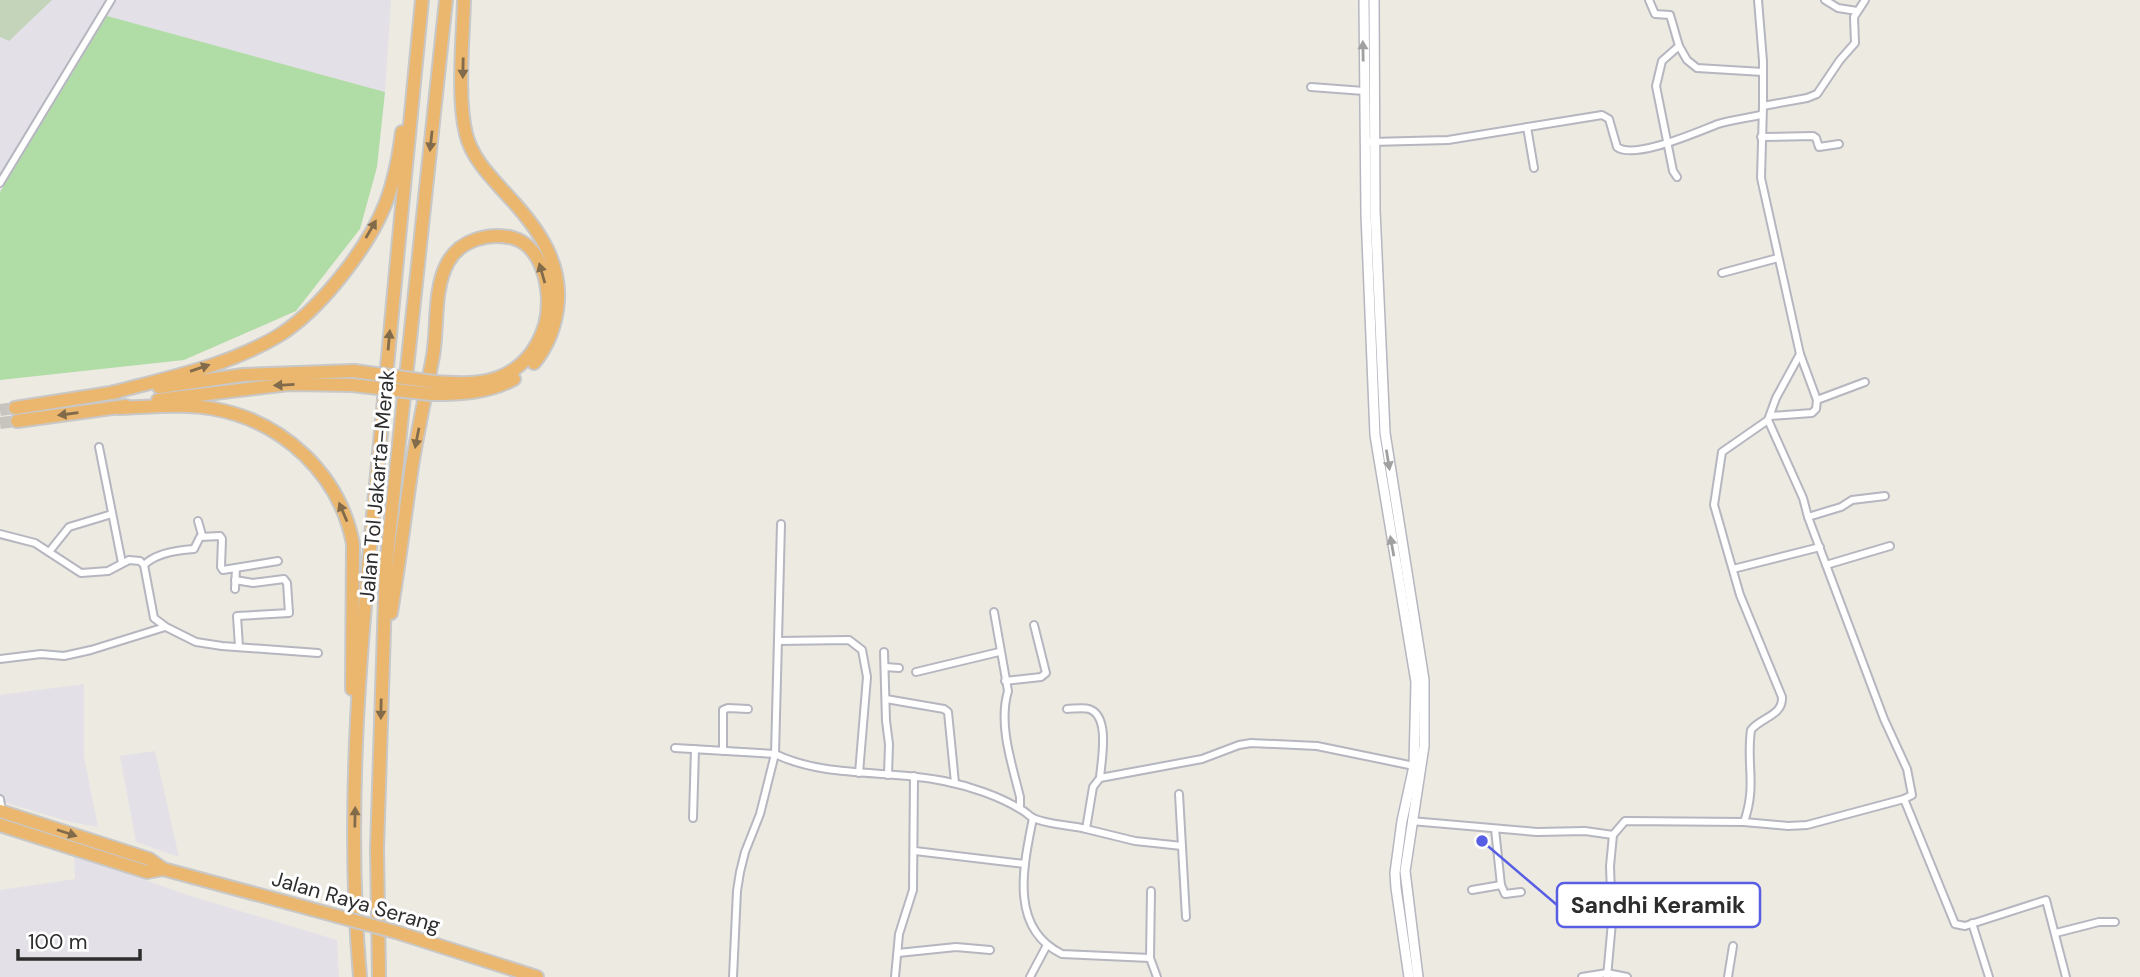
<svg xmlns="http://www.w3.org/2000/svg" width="2140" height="977" viewBox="0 0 2140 977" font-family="'DM Sans',sans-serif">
  <rect width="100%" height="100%" fill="#edeae2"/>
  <!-- industrial -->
  <g fill="#e3e1e7">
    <path d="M52,0H391L385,92L107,17L0,192V37L9,40Z"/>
    <path d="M84,684V757L98,827L71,822L0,801V695Z"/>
    <path d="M155,751L179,857L136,842L120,756Z"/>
    <path d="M74,854L187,895L337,940L339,977H0V890L75,879Z"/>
  </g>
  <!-- green -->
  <path fill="#b0dca6" d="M107,16L385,92L377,167L360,229L296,311L184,360L0,380V192Z"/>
  <!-- cemetery -->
  <path fill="#c4d4bb" d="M0,0H52L9,41L0,37Z"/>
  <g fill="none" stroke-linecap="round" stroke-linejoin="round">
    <!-- highway-tunnel -->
    <g stroke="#c7c4be" stroke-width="12" stroke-dasharray="12 6" stroke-linecap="butt">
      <path d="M0,410L15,408"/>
      <path d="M0,423L17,421"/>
    </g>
    <defs>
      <g id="street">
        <path d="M1649,0L1655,14L1670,15L1679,46L1662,61L1656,86L1673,171L1677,177"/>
        <path d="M1758,0L1763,61V106L1807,98L1817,94L1840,60L1855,43L1854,17L1865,0"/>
        <path d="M1825,0L1838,8L1857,11"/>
        <path d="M1679,46L1687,60L1697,68L1763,72"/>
        <path d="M1311,87L1364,91"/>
        <path d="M1527,127L1534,168"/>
        <path d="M1761,137L1813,136L1816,138L1819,147L1839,144"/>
        <path d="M1371,142L1448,140L1602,115L1609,119L1617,147C1634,160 1697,132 1718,124C1731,120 1747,118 1761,115"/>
        <path d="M0,183L111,0"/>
        <path d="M1722,273L1778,258"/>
        <path d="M1800,354L1817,400L1865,382"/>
        <path d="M1770,416L1812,413L1816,409L1817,400"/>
        <path d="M1768,420L1803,498L1808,517L1884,719L1907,769L1912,795L1904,799"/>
        <path d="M99,447L122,563"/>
        <path d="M1808,517L1841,507L1852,500L1885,496"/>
        <path d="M198,521L202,535"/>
        <path d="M0,534L35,543L81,573L108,571L129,560L140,561L144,565L154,618L166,627L196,642L222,646L318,653"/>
        <path d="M49,552L69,527L112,514"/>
        <path d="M144,565C156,553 177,550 194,549L200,537L220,536L222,539L221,567L223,570L278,561"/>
        <path d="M1826,565L1890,546"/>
        <path d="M1733,569L1820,547"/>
        <path d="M235,580L253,583L284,579L287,583L289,613L237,616L239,647"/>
        <path d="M235,589L236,568"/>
        <path d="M994,612L1008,691C998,725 1012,764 1020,797V808"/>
        <path d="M778,641L849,640L862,650L867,677L859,773"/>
        <path d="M884,652L886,721L889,744L888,775"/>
        <path d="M0,659L41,654L64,656L91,650L165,627"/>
        <path d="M885,667L899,668"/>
        <path d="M916,672L999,652"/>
        <path d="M1005,681L1041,677L1046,673L1034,625"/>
        <path d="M886,699L944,709L948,712L955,783"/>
        <path d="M1067,709C1073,709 1083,707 1089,709C1111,716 1101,762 1100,778"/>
        <path d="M675,748L775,754C828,779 888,769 944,781C969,786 999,796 1020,809C1025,811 1029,816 1033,818C1049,825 1070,825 1086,829L1093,787L1100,778L1202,759L1239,745L1251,743L1317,746L1414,766"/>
        <path d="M723,751V710L728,708L748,709"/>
        <path d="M1179,794L1186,917"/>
        <path d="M0,799L2,812"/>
        <path d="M693,818L695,749"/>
        <path d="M1033,818C1024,864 1008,928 1062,954L1150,958"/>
        <path d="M1411,821L1537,832L1585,831L1613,835L1625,821L1744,822C1757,785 1746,764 1751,730C1761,717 1783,716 1782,697L1740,595L1714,505L1722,452L1768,420L1776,398L1800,354L1761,178L1763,106"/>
        <path d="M1744,822L1788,826L1807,825L1904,799L1955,924L1965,926L2046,900L2066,977"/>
        <path d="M1086,829L1135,841L1182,846"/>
        <path d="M1495,829L1501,885"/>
        <path d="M915,851L1025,864"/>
        <path d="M1472,890L1501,885L1505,894L1521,892"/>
        <path d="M1151,891L1150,958L1157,977"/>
        <path d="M1972,923L1989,977"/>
        <path d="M2056,933L2099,922H2115"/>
        <path d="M898,953L956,947L990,950"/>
        <path d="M733,977L737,891L740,872L745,852L760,814L775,754L781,524"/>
        <path d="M895,977L899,934L913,890L914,776"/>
        <path d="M1030,977L1047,945"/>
        <path d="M1582,977L1607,973L1627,977"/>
        <path d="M1607,977L1612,922L1610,866L1613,835"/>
        <path d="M1728,977L1733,946"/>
      </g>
      <g id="secondary">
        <path d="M1364,0L1366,214L1375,435L1416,682L1414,766L1402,821L1395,873L1396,888L1409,977"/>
        <path d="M1374,0L1375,210L1385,433L1424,680V746L1405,871L1418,977"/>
      </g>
      <g id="highway">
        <path d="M464,0C463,39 457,98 466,134C472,159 492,178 508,196C538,228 564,264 557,310C554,330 547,347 534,363"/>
        <path d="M159,387L243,375L354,371"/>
        <path d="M111,393C167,378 228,366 278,336C319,311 367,249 385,205C394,182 399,156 402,132"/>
        <path d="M431,394C460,394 488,393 514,379"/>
        <path d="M158,400L289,384L352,385"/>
        <path d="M15,408L117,392"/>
        <path d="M118,408C150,407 184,403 215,409C284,422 340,475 353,544L352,689"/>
        <path d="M17,421L126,406"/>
        <path d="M391,613C399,564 405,515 412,466C418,429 426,393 433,356C438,327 433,289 448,262C460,240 489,232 513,238C545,247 553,297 545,325C540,341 530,358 516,368C493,386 462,384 434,382"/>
        <path d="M0,811L149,859L163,869L337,916"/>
        <path d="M0,825L147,872L163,869"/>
        <path d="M396,932L537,977"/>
        <path d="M360,977C345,807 361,634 378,464C392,309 407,155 422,0"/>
        <path d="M379,977L377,849L386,566L446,0"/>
      </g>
    </defs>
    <!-- street casing -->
    <use href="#street" stroke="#b5b6bf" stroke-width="10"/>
    <!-- secondary casing -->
    <use href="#secondary" stroke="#b5b6bf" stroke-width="12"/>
    <!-- highway casing -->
    <use href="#highway" stroke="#c8c8c8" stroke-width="16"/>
    <!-- street -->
    <use href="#street" stroke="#fff" stroke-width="6"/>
    <!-- secondary -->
    <use href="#secondary" stroke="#fff" stroke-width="9"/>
    <!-- highway -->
    <use href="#highway" stroke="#ebb76f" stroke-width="12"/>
    <defs>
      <g id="highway-bridge">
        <path d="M354,371L434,382"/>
        <path d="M352,385L431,394"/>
        <path d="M337,916L396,932"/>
      </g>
    </defs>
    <!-- highway-bridge casing -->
    <use href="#highway-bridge" stroke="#c8c8c8" stroke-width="16" stroke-linecap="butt"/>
    <!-- highway-bridge -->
    <use href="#highway-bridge" stroke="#ebb76f" stroke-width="12"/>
  </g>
  <!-- one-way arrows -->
  <defs><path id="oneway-solid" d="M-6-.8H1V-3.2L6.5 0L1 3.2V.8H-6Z" transform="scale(1.75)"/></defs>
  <g fill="#a0a0a0">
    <use href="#oneway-solid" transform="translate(1363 51) rotate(-91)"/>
    <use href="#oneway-solid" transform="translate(1388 460) rotate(81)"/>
    <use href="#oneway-solid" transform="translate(1392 546) rotate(-100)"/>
  </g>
  <g fill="#826b4b">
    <use href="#oneway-solid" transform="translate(463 68) rotate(91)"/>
    <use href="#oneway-solid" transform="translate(431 141) rotate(96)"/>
    <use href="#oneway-solid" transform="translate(371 229) rotate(-60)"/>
    <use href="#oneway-solid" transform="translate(542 273) rotate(-106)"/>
    <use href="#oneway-solid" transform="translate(389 340) rotate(-85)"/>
    <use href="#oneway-solid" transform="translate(200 368) rotate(-19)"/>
    <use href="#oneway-solid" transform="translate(284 385) rotate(177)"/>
    <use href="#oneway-solid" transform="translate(68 414) rotate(172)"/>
    <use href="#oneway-solid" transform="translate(417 438) rotate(101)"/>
    <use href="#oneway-solid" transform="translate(343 512) rotate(-113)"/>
    <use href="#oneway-solid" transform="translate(381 709) rotate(91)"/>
    <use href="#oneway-solid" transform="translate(355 817) rotate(-89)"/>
    <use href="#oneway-solid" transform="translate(67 833) rotate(18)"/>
  </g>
  <g text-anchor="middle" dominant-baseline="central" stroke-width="6" stroke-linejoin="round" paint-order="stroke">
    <!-- street labels -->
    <g font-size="21" fill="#2d2d2d" stroke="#fff">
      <text transform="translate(377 486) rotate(-85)">Jalan Tol Jakarta–Merak</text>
      <text transform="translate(356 902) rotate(16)">Jalan Raya Serang</text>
    </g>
  </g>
  <!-- callouts -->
  <path fill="none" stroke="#585ee4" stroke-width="2.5" d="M1482 841L1557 905"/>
  <circle fill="#585ee4" stroke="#fff" stroke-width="2.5" cx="1482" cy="841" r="7"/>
  <rect fill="#fff" stroke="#585ee4" stroke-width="2.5" x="1557" y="883" width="203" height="44" rx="7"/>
  <g font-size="23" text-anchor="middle" font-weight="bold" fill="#2d2d2d">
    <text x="1658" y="913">Sandhi Keramik</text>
  </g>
  <!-- scale -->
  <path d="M18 949v10h122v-10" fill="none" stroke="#2d2d2d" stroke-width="3.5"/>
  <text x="28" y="949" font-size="21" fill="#2d2d2d" stroke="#ffffff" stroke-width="5" paint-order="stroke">100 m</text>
</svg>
